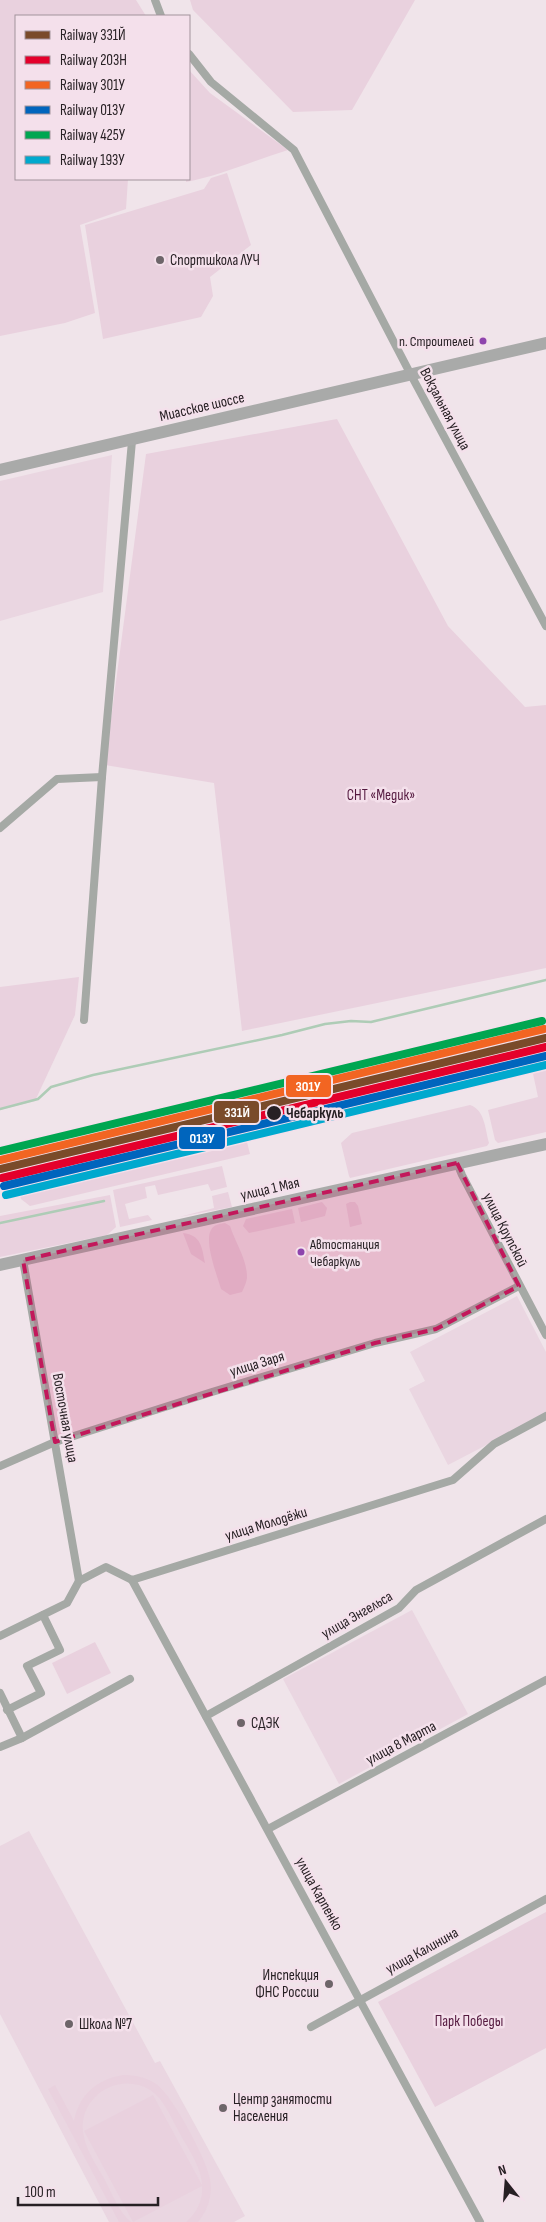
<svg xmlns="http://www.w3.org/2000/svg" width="546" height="2222" viewBox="0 0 546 2222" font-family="'Sofia Sans Condensed',sans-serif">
  <rect width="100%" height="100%" fill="#f0e4ea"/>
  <!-- built -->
  <g fill="#ead6e1">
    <path d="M112,455L103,592L0,621V481Z"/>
    <path d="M517,1296L546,1352V1414L448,1465L409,1389L425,1381L410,1352Z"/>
    <path d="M412,1610L468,1714L339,1784L283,1679Z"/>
    <path d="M29,1831L155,2063L160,2061L245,2216L234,2222H109L0,2014V1846Z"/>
  </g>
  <!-- green -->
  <g fill="#e9d1de">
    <path d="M0,0H136L146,16H16V179H128L126,209L80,225L95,313L65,323L0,336Z"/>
    <path d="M190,0H415L352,110L293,112L193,10Z"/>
    <path d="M189,70L210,93L288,150C255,160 219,176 186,182V179H189Z"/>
    <path d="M227,173L251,245L210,277L213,296L201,317L103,339L85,225L204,189L211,178Z"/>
    <path d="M337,419L448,626L525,707L546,705V968L242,1031L214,783L105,765L146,454Z"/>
    <path d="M79,977L75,1015L35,1101L0,1110V987Z"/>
    <path d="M546,1066V1132L498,1143L495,1140L488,1110L538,1097L532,1069Z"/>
    <path d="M470,1105C485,1110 485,1129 489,1143L487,1146L350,1178L349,1176L341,1143L352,1133Z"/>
    <path d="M247,1142L250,1154L30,1206L21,1199L18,1188L39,1183L41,1190Z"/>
    <path d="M222,1166L227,1187L211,1191L208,1184L158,1195L155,1185L145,1187L147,1198L125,1204L129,1219L148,1215L152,1220L120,1227L113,1190Z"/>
    <path d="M228,1192L232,1207L179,1217L214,1208L212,1196Z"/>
    <path d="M110,1195L116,1227L107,1235L0,1257V1216Z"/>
    <path d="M322,1202L327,1208L325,1216L301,1222L298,1208Z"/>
    <path d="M350,1202H355L358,1206L362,1224L350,1227L346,1204Z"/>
    <path d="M292,1209L295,1223L249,1233L243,1226L246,1219Z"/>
    <path d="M225,1223L230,1226C235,1242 247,1259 247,1277C247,1281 244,1288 242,1292L230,1295L221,1289C217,1275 204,1242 211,1230C214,1224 220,1224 225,1223Z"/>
    <path d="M183,1233C201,1235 202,1247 205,1263L191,1254Z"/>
    <path d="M95,1642L111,1673L67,1694L52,1663Z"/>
    <path d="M546,1912V2048L435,2107L378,2002Z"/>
    <path d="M123,2075C135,2075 146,2077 156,2084C172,2094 207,2160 210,2179C213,2195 208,2210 198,2222H186C197,2213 203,2200 202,2186L133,2222L84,2131L153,2095L202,2185C202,2167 186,2146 178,2130C170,2116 164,2099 150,2090C119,2071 79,2096 83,2132C85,2149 97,2166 105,2180C112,2194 119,2212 131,2222H119L48,2089L55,2085L74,2121C79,2095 97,2079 123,2075Z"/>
  </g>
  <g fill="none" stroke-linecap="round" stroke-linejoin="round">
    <!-- stream -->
    <g stroke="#aeccb6" stroke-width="2.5">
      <path d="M0,1109L38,1099L51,1087L93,1075L282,1035L325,1024L351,1021L371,1022L546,980"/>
      <path d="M0,1223L104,1201"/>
    </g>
    <!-- minor -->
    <g stroke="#a5a9a5" stroke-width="8">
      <path d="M155,0L161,16"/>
      <path d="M189,54L211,82L294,150L411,375L546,626"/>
      <path d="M0,828L57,779L102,777"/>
      <path d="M84,1020L102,777L132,441"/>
      <path d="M457,1163L462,1175L546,1335"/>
      <path d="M23,1260L79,1581"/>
      <path d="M0,1466L55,1442L212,1392L375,1343L436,1329L519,1286"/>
      <path d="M132,1580L480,2222"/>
      <path d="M0,1636L67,1603L79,1581L106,1567L132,1580L453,1480L494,1444L546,1416"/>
      <path d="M0,1693L22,1738"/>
      <path d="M7,1710L41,1693L27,1666L60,1650L43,1615"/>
      <path d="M206,1716L399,1608L416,1590L546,1519"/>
      <path d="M0,1747L22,1738L130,1679"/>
      <path d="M268,1829L546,1680"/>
      <path d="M311,2027L546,1899"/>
    </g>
    <!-- primary -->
    <g stroke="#a9aaa9" stroke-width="12">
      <path d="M0,470L546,343"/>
      <path d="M0,1265L546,1144"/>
    </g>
    <defs>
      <path id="rail-1" d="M0,1169L546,1038"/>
      <path id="rail-2" d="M2,1178L546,1047"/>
      <path id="rail-3" d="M0,1160L544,1029"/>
      <path id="rail-4" d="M4,1186L546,1056"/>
      <path id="rail-5" d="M0,1151L542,1021"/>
      <path id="rail-6" d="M6,1195L546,1065"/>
    </defs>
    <!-- rail-1 casing -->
    <use href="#rail-1" stroke="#f4e0eb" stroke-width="11"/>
    <!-- rail-2 casing -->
    <use href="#rail-2" stroke="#f4e0eb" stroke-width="11"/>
    <!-- rail-3 casing -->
    <use href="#rail-3" stroke="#f4e0eb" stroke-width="11"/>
    <!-- rail-4 casing -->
    <use href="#rail-4" stroke="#f4e0eb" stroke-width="11"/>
    <!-- rail-5 casing -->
    <use href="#rail-5" stroke="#f4e0eb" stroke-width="11"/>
    <!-- rail-6 casing -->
    <use href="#rail-6" stroke="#f4e0eb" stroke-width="11"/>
    <!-- rail-1 -->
    <use href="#rail-1" stroke="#7a4b2a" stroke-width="8"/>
    <!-- rail-2 -->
    <use href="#rail-2" stroke="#e4002b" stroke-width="8"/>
    <!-- rail-3 -->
    <use href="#rail-3" stroke="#f26522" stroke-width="8"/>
    <!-- rail-4 -->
    <use href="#rail-4" stroke="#0065bd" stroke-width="8"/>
    <!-- rail-5 -->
    <use href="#rail-5" stroke="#00a651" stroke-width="8"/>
    <!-- rail-6 -->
    <use href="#rail-6" stroke="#00a9ce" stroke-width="8"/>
  </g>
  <!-- marked area -->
  <path fill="#c2185b" fill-opacity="0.2" stroke="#c2185b" stroke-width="4" stroke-dasharray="10 6" stroke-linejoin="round" d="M457,1163L519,1286L436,1329L375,1343L55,1442L23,1260Z"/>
  <!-- markers -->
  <g fill="#6d6569" stroke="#f4e0eb" stroke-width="2">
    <circle cx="160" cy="260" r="5"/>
    <circle cx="241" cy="1723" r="5"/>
    <circle cx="329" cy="1984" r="5"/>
    <circle cx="69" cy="2024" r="5"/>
    <circle cx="223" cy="2108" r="5"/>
  </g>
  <g fill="#8e44ad" stroke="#f4e0eb" stroke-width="2">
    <circle cx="483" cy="341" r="4.5"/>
    <circle cx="301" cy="1252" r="4.5"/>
  </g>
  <circle fill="#272024" stroke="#f4e0eb" stroke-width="2" cx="274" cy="1113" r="8"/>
  <g text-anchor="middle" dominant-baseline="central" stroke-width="5" stroke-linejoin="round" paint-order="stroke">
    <!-- bus labels -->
    <g font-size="14" fill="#272024" stroke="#f4e0eb" text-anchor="end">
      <text x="474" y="341">п. Строителей</text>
      <text x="310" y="1244" text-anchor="start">Автостанция<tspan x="310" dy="17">Чебаркуль</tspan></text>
    </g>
    <!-- poi labels -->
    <g font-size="15" fill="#272024" stroke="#f4e0eb" text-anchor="start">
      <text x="170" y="260">Спортшкола ЛУЧ</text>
      <text x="251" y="1723">СДЭК</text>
      <text x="319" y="1975" text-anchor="end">Инспекция<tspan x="319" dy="17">ФНС России</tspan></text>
      <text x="79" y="2024">Школа №7</text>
      <text x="233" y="2099">Центр занятости<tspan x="233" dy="17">Населения</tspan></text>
    </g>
    <!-- street labels -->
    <g font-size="15" fill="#272024" stroke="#f4e0eb">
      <text transform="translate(202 407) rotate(-13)">Миасское шоссе</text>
      <text transform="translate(445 409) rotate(62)">Вокзальная улица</text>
      <text transform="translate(270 1189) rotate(-13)">улица 1 Мая</text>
      <text transform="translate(505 1230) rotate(63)">улица Крупской</text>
      <text transform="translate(257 1364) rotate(-17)">улица Заря</text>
      <text transform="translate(65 1418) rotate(80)">Восточная улица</text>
      <text transform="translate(266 1524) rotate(-17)">улица Молодёжи</text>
      <text transform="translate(357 1615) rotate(-30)">улица Энгельса</text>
      <text transform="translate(401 1743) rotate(-28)">улица 8 Марта</text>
      <text transform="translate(319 1894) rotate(61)">улица Карпенко</text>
      <text transform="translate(422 1951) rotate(-29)">улица Калинина</text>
    </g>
    <!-- park labels -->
    <g font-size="15" fill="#54193f" stroke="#f4e0eb">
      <text x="381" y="795">СНТ «Медик»</text>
      <text x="469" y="2021">Парк Победы</text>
    </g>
    <!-- stop labels -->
    <g font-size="15" font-weight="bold" fill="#272024" stroke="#f4e0eb" text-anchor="start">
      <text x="286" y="1113">Чебаркуль</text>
    </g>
  </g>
  <g stroke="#f4e0eb" stroke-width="2">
    <rect x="285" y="1074" width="47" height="24" rx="5" fill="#f26522"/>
    <rect x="213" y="1100" width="47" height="24" rx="5" fill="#7a4b2a"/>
    <rect x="178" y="1126" width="48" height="24" rx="5" fill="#0065bd"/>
  </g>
  <g font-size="14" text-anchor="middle" font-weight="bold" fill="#fff">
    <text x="308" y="1091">301У</text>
    <text x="237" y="1117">331Й</text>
    <text x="202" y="1143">013У</text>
  </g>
  <!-- legend -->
  <rect x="15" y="15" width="175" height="165" fill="#f4e0eb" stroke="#a2939b"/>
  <rect x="25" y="31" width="25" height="8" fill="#7a4b2a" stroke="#a2939b"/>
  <text x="60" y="40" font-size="15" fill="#272024">Railway 331Й</text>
  <rect x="25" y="56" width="25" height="8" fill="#e4002b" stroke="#a2939b"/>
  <text x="60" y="65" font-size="15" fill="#272024">Railway 203Н</text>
  <rect x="25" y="81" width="25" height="8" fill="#f26522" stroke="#a2939b"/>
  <text x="60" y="90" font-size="15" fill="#272024">Railway 301У</text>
  <rect x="25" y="106" width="25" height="8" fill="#0065bd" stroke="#a2939b"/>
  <text x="60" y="115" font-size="15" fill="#272024">Railway 013У</text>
  <rect x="25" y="131" width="25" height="8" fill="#00a651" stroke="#a2939b"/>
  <text x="60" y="140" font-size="15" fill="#272024">Railway 425У</text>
  <rect x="25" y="156" width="25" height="8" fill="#00a9ce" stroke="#a2939b"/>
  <text x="60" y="165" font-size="15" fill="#272024">Railway 193У</text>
  <!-- north arrow -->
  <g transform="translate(506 2182) rotate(343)" stroke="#f4e0eb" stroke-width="4" paint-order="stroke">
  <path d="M0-4L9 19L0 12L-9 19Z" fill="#272024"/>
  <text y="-8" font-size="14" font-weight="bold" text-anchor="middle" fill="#272024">N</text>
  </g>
  <!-- scale -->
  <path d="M18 2197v8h140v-8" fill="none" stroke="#272024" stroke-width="2.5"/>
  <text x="25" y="2197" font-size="15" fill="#272024" stroke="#f4e0eb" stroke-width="4" paint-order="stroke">100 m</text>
</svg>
